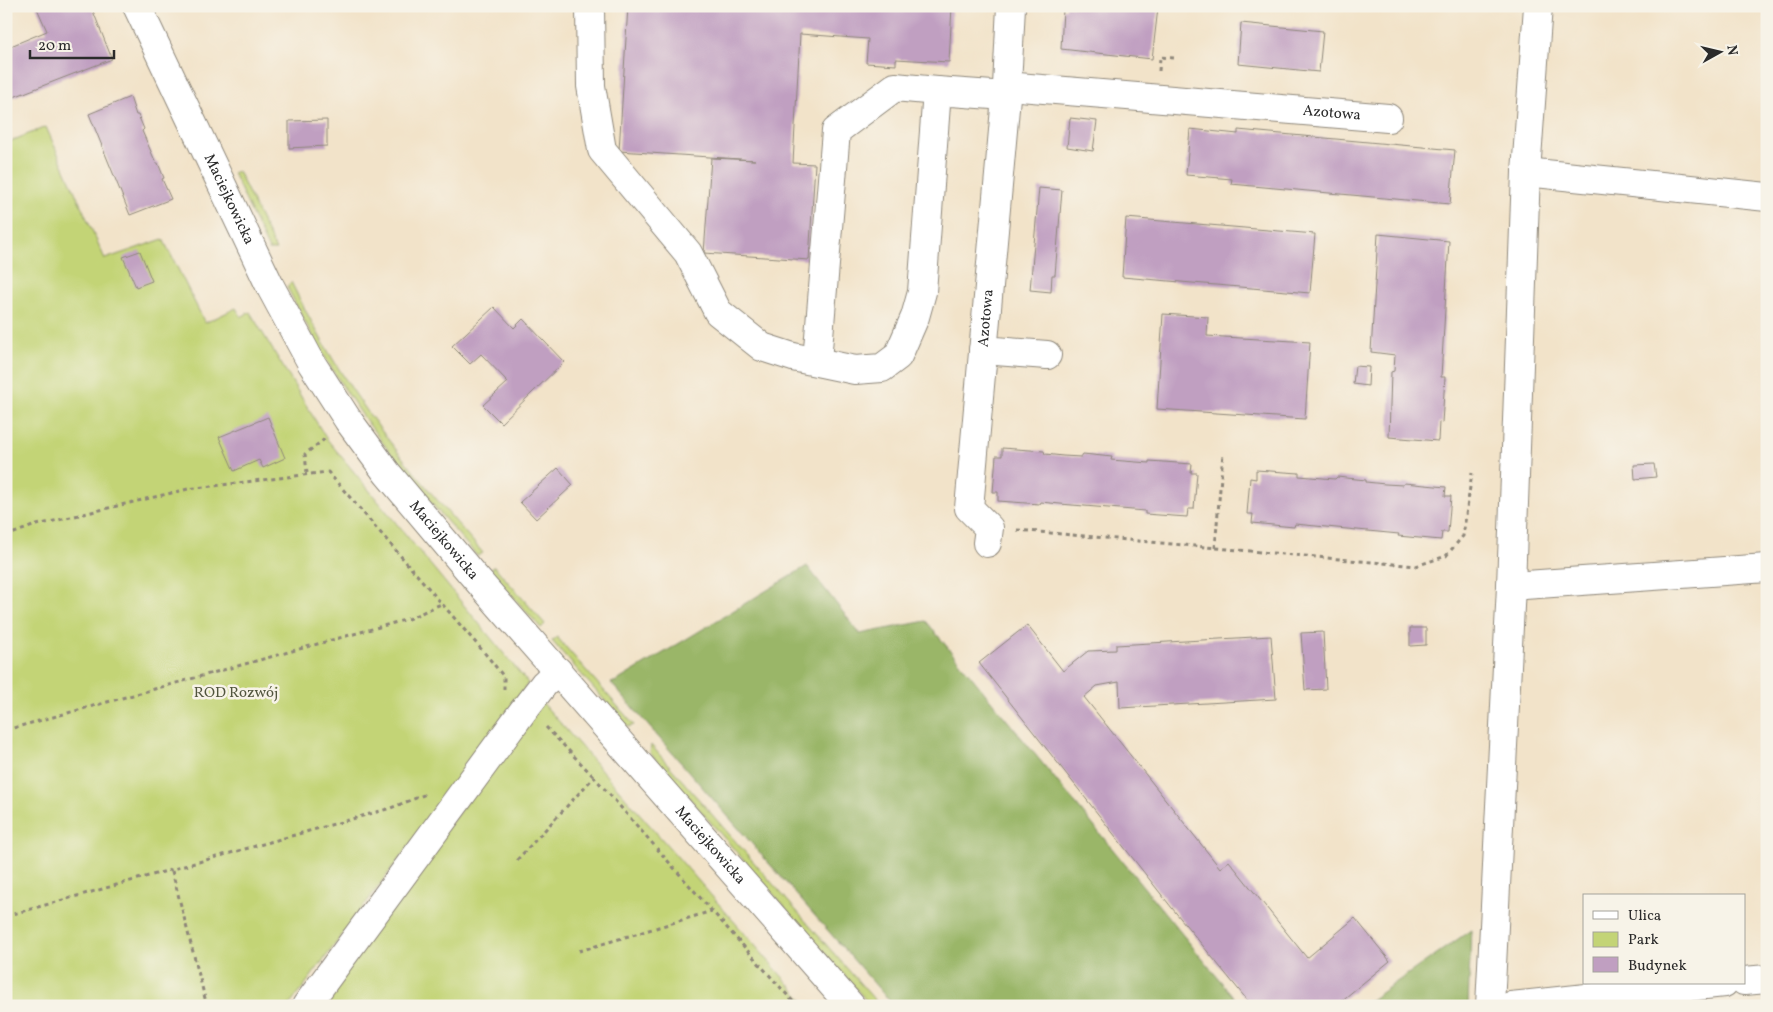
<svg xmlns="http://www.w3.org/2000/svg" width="1773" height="1012" viewBox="0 0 1773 1012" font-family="Vollkorn,serif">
  <rect width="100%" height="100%" fill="#f7f3e8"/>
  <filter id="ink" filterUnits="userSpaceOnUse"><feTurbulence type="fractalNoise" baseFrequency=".02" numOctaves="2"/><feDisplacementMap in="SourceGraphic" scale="10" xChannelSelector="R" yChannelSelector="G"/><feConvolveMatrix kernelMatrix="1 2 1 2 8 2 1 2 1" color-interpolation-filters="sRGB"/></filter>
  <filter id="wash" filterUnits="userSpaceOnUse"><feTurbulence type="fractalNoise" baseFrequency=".0096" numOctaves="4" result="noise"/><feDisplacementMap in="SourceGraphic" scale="20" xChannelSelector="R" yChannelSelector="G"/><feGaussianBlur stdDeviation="1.12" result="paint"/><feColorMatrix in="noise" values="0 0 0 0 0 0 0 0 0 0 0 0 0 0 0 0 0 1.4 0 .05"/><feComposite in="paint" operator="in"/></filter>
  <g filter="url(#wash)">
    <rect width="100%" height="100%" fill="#f2e3c9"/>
    <!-- green -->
    <g fill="#c3d476" stroke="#778050">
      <path d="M46,127L105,259L163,239L205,323L236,308L241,317L250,312L326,438L528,683L515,704L289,1006H6V143Z"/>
      <path d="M238,171L276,250H269L233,173Z"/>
      <path d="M291,282C310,320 330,357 354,392C392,449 438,501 483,553L477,556C432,504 386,452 348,394C325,360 306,324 287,287Z"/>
      <path d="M494,566L545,624L541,628L490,571Z"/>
      <path d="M557,637L634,725L628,727L552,641Z"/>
      <path d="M541,701L808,1006H316Z"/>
      <path d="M651,745L880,1006H871L650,753Z"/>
    </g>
    <!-- forest -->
    <g fill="#9ab667" stroke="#627049">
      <path d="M807,566L860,634L926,621L1241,1006H894L611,683L617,681Z"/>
      <path d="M1471,930L1468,1006H1362Z"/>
    </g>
    <g id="blocks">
      <!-- building -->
      <g fill="#c09fc1">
        <path d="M36,6H91L112,59L6,100V48L47,31Z"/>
        <path d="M628,6H952L949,62L896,59V65L866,63L868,39L800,34L793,163L815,164L809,260L704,253L711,158L755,160L619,151Z"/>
        <path d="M1066,6L1158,8L1152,59L1061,49L1063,9H1066Z"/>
        <path d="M1241,23L1323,31L1319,72L1238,64Z"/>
        <path d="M130,97L136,115H138L144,129L142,131L156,163H158L164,178L162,179L171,199L130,215L89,114Z"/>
        <path d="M1070,118L1097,121L1093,151L1067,147Z"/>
        <path d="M327,120V146L289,148V121Z"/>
        <path d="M1190,129L1238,134V130L1455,150L1450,204L1231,184L1232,179L1186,175Z"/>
        <path d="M1039,188L1062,190L1055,275H1052L1051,292L1030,290Z"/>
        <path d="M1126,218L1315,234L1310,293L1122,277Z"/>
        <path d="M1378,234L1449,241L1441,377H1445L1442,423L1439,422L1438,441L1389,437L1391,372L1394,371L1395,355L1371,352Z"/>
        <path d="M140,251L152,281L136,287L123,257Z"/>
        <path d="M494,307L514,328L523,319L564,362L501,423L483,405L508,382L481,354L470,364L452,346Z"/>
        <path d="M1163,314L1208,317L1207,336L1310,342L1305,419L1157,409Z"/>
        <path d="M1355,366L1369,367L1368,386L1353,384Z"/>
        <path d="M268,417L285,458L263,468L259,460L234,471L219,437Z"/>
        <path d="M1002,448L1044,451L1045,454L1063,456L1081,457L1083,454L1112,457L1111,460L1149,463V461L1192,464L1191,473H1197L1194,509H1188L1187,517L1145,514V511L1060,504L1041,502L1040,504L998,501V492H993L996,456H1002Z"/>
        <path d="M1654,464L1656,477L1635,479L1634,465Z"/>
        <path d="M558,468L573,485L536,519L520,502Z"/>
        <path d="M1256,470L1299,473V476L1335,479L1337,477L1366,480V482L1385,484L1403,485L1404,483L1446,487L1445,496H1451L1448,532H1442L1441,540L1398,536L1399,534L1295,524L1294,527L1252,523L1253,514H1247L1250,478L1256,479Z"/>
        <path d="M1027,625L1063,671L1088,651L1116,650V645L1271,636L1276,699L1120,708L1119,682L1097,686L1084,697L1220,868L1229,861L1307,958L1355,918L1390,961L1335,1006H1252L1172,908L979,663Z"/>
        <path d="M1410,628H1426V645L1410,646Z"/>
        <path d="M1323,632L1326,689L1305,690L1301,633Z"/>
      </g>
    </g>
  </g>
  <g filter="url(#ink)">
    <use href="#blocks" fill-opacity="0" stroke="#8e877a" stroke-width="1"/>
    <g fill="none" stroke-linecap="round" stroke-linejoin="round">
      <defs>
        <g id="minor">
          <path id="s1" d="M137,6L270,286L312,364L348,420L387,473L472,574L851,1006"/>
          <path d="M590,6L591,86L602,150L688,253L718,312L762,347L793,357L855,370L882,368L898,356L915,317L922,292L937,91L1006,96"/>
          <path id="s2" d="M1007,86L1388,118"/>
          <path d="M1526,172L1767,197"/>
          <path d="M983,350L1047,355"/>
          <path d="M817,361L836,131L895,87L937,91"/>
          <path id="s3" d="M987,543L989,528L969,508L1007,86L1011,6"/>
          <path d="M1511,586L1767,568"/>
          <path d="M1744,981L1767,979"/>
          <path d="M306,1006L523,711L544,684L558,671"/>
          <path d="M1490,1006L1511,586L1526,172L1538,6"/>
          <path d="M1511,1006L1724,983"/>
        </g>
      </defs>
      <!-- minor casing -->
      <use href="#minor" stroke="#8e877a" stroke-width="30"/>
      <!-- path -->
      <g stroke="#8e877a" stroke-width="3" stroke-dasharray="4 4" stroke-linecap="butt">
        <path d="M1159,71L1160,57L1175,58"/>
        <path d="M307,473L305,454L326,438"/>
        <path d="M1017,530L1416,566L1446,556L1463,536L1472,473"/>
        <path d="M6,536L33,526L188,489L328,472L488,657L504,677V689"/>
        <path d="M1215,548L1223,453"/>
        <path d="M546,727L594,777"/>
        <path d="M6,730L408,619L441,604"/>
        <path d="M517,860L594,777L712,911"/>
        <path d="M172,871L207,1006"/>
        <path d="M6,916L391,808L426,794"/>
        <path d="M579,951L712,911L797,1006"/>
      </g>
      <!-- minor -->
      <use href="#minor" stroke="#fff" stroke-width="28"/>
    </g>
  </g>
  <g text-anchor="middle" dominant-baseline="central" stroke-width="5" stroke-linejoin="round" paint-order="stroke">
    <!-- street labels -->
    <g font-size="15" fill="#2b2b2b" stroke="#f7f3e8">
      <text stroke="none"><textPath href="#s2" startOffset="326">Azotowa</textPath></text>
      <text stroke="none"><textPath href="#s1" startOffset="214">Maciejkowicka</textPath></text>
      <text stroke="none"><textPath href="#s3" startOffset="234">Azotowa</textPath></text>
      <text stroke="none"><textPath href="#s1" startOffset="619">Maciejkowicka</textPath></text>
      <text stroke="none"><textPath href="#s1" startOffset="1024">Maciejkowicka</textPath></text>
    </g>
    <!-- park labels -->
    <g font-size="15" fill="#51553e" stroke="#f7f3e8">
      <text x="236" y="693">ROD Rozwój</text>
    </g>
  </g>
  <!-- margin -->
  <rect width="1773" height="1012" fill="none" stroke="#f7f3e8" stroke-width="25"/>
  <!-- legend -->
  <rect x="1583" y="894" width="162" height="90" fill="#f7f3e8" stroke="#a5a39c"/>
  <rect x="1593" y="911" width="25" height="8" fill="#ffffff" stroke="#a5a39c"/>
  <text x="1628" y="920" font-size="15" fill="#2b2b2b">Ulica</text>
  <rect x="1593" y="932" width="25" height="15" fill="#c3d476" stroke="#a5a39c"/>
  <text x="1628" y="944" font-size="15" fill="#2b2b2b">Park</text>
  <rect x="1593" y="957" width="25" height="15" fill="#c09fc1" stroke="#a5a39c"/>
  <text x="1628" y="970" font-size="15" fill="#2b2b2b">Budynek</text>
  <!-- north arrow -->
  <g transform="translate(1720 52) rotate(82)" stroke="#f7f3e8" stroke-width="4" paint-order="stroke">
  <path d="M0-4L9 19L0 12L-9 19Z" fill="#2b2b2b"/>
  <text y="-8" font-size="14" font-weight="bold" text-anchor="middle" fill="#2b2b2b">N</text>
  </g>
  <!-- scale -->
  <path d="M30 50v8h84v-8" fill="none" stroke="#2b2b2b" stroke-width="2.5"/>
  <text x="38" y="50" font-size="15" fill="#2b2b2b" stroke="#f7f3e8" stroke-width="4" paint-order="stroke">20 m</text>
</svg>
